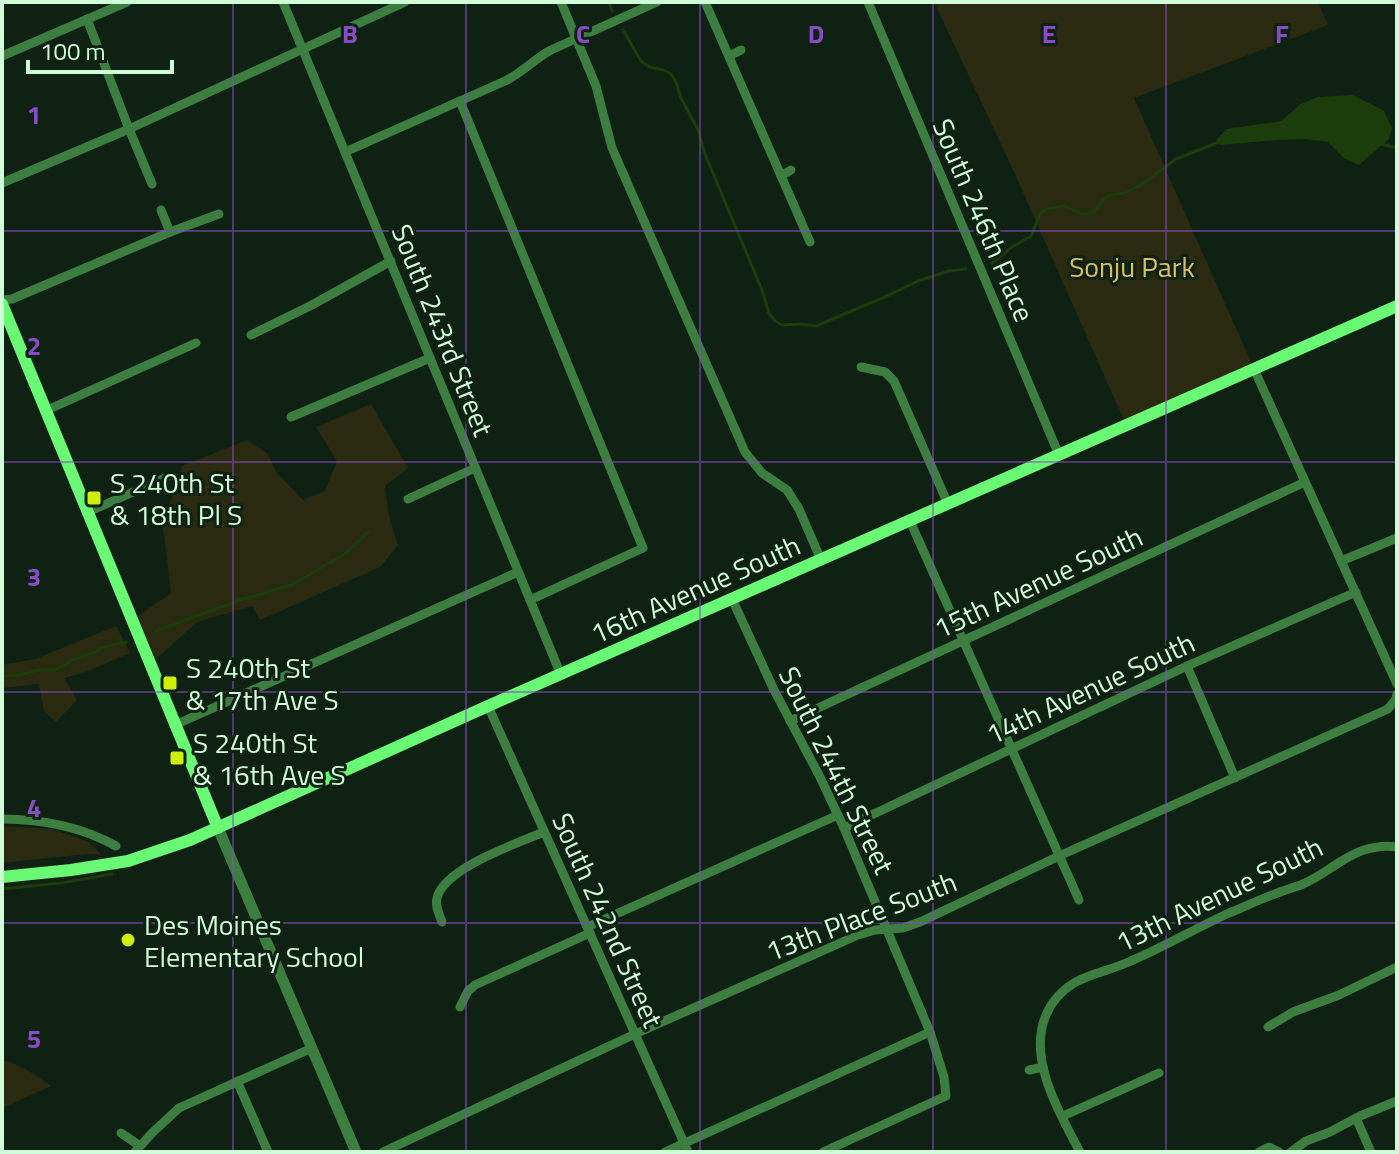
<svg xmlns="http://www.w3.org/2000/svg" width="1399" height="1154" viewBox="0 0 1399 1154" font-family="'Titillium Web',sans-serif">
  <rect width="100%" height="100%" fill="#0e2112"/>
  <!-- green -->
  <g fill="#2a2a11">
    <path d="M934,2H1318L1328,25L1134,98L1254,369L1126,425L1010,163Z"/>
    <path d="M371,404L408,468L385,486L389,516L398,545L380,567L260,620L252,606L197,622L156,659L138,616L171,593L163,527L182,466L247,440L267,453L277,473L303,500L325,491L337,461L316,427Z"/>
    <path d="M116,626L130,653L83,673L64,678L77,700L56,722L44,711L39,684L2,688V665L35,659Z"/>
    <path d="M2,826L52,829L89,842L101,854H87L2,863Z"/>
    <path d="M2,1060C15,1062 40,1077 51,1086L2,1108Z"/>
  </g>
  <!-- water -->
  <path fill="#1b3c0b" d="M1353,95L1384,111L1392,128L1389,139L1359,165L1344,158L1328,142L1307,139L1276,140L1221,145L1216,140L1227,129L1281,121L1301,104L1318,97Z"/>
  <g fill="none" stroke-linecap="round" stroke-linejoin="round">
    <!-- stream -->
    <g stroke="#1b3c0b" stroke-width="3">
      <path d="M609,2L612,11"/>
      <path d="M623,30L641,61L649,67L664,70L671,74L676,82L681,98L698,130L705,154L762,290L769,313L775,321L782,325L801,324L816,326L887,296L918,281L949,271L966,269"/>
      <path d="M1381,144L1397,148"/>
      <path d="M992,263L1012,247L1031,236L1040,214L1046,209L1064,206L1082,214L1093,213L1103,200L1108,196L1124,193L1141,185L1176,159L1219,142"/>
      <path d="M156,631L243,599L292,585L346,553L368,532"/>
      <path d="M2,676L20,675L38,670H56L72,660L96,652L100,648L126,642"/>
      <path d="M2,889L61,883L112,874"/>
    </g>
    <!-- minor -->
    <g stroke="#3b7e40" stroke-width="9">
      <path d="M283,2L561,675"/>
      <path d="M561,2L596,86L612,148L745,452L762,473L787,490L799,509L821,560"/>
      <path d="M705,2L810,242"/>
      <path d="M868,2L1059,455"/>
      <path d="M87,19L129,129L152,184"/>
      <path d="M2,56L127,2"/>
      <path d="M729,56L741,50"/>
      <path d="M460,101L643,548L530,600"/>
      <path d="M345,152L505,81C522,73 534,59 551,50L657,2"/>
      <path d="M781,176L791,170"/>
      <path d="M2,183L129,129L405,2"/>
      <path d="M161,210L170,232"/>
      <path d="M2,300L12,299L170,232L219,214"/>
      <path d="M251,335L312,305L391,261"/>
      <path d="M861,367L885,372L894,381L948,504"/>
      <path d="M1254,369L1397,684"/>
      <path d="M45,411L196,343"/>
      <path d="M291,417L430,358"/>
      <path d="M408,499L475,468"/>
      <path d="M88,512L167,477"/>
      <path d="M910,521L1079,900"/>
      <path d="M1341,561L1397,538"/>
      <path d="M732,599L774,690L820,777L844,828L930,1032L944,1077L946,1096L823,1152"/>
      <path d="M1187,666L1235,778"/>
      <path d="M488,706L688,1152"/>
      <path d="M790,721L1305,482"/>
      <path d="M177,724L518,572"/>
      <path d="M2,819C43,819 80,826 116,846"/>
      <path d="M844,828L1187,666L1356,592"/>
      <path d="M442,922C439,914 435,906 437,898C444,868 518,843 544,832"/>
      <path d="M587,927L838,815"/>
      <path d="M460,1007L468,991L475,985L590,933"/>
      <path d="M1268,1027L1293,1012L1339,995L1397,967"/>
      <path d="M1029,1070L1043,1067"/>
      <path d="M237,1081L268,1152"/>
      <path d="M1063,1116L1159,1073"/>
      <path d="M1356,1118L1371,1152"/>
      <path d="M121,1133L140,1146"/>
      <path d="M135,1152L152,1133L179,1108L312,1048"/>
      <path d="M383,1152L635,1034L858,935L875,930L903,928L920,922L1059,856L1388,709L1396,699L1397,694"/>
      <path d="M665,1152L930,1032"/>
      <path d="M1080,1152C1060,1114 1027,1059 1046,1015C1052,1001 1061,991 1074,983C1091,973 1112,970 1131,961C1164,947 1196,928 1229,913C1246,906 1263,898 1280,892C1288,889 1296,887 1303,884C1324,875 1340,859 1361,851C1373,847 1385,845 1397,847"/>
      <path d="M1259,1152L1269,1147L1279,1152"/>
      <path d="M1291,1152L1306,1141L1330,1132L1360,1116L1397,1101"/>
    </g>
    <!-- tertiary -->
    <path stroke="#3b7e40" stroke-width="11" d="M218,828L356,1152"/>
    <!-- secondary -->
    <g stroke="#6af974" stroke-width="12">
      <path d="M2,304L218,828"/>
      <path d="M2,877L71,870L128,861L190,840L488,706L1397,306"/>
    </g>
  </g>
  <!-- grid -->
  <path fill="none" stroke="#884bc3" stroke-width="2" stroke-opacity="0.55" d="M233,2V1152M466,2V1152M700,2V1152M933,2V1152M1166,2V1152M2,231H1397M2,462H1397M2,692H1397M2,923H1397"/>
  <!-- markers -->
  <g fill="#ceef09" stroke="#0e2112" stroke-width="3">
    <rect x="86" y="490" width="16" height="16" rx="4"/>
    <rect x="162" y="675" width="16" height="16" rx="4"/>
    <rect x="169" y="750" width="16" height="16" rx="4"/>
    <circle cx="128" cy="940" r="8"/>
  </g>
  <g text-anchor="middle" dominant-baseline="central" stroke-width="6" stroke-linejoin="round" paint-order="stroke">
    <!-- street labels -->
    <g font-size="28" fill="#cffdd7" stroke="#0e2112">
      <text transform="translate(984 220) rotate(67)">South 246th Place</text>
      <text transform="translate(443 330) rotate(68)">South 243rd Street</text>
      <text transform="translate(1038 582) rotate(-25)">15th Avenue South</text>
      <text transform="translate(695 589) rotate(-24)">16th Avenue South</text>
      <text transform="translate(1090 688) rotate(-25)">14th Avenue South</text>
      <text transform="translate(837 770) rotate(64)">South 244th Street</text>
      <text transform="translate(1219 894) rotate(-26)">13th Avenue South</text>
      <text transform="translate(861 916) rotate(-21)">13th Place South</text>
      <text transform="translate(608 920) rotate(66)">South 242nd Street</text>
    </g>
    <!-- park labels -->
    <g font-size="28" fill="#dac15f" stroke="#0e2112">
      <text x="1132" y="266">Sonju Park</text>
    </g>
    <!-- poi labels -->
    <g font-size="28" fill="#cffdd7" stroke="#0e2112" text-anchor="start">
      <text x="110" y="482">S 240th St<tspan x="110" dy="32">&amp; 18th Pl S</tspan></text>
      <text x="186" y="667">S 240th St<tspan x="186" dy="32">&amp; 17th Ave S</tspan></text>
      <text x="193" y="742">S 240th St<tspan x="193" dy="32">&amp; 16th Ave S</tspan></text>
      <text x="144" y="924">Des Moines<tspan x="144" dy="32">Elementary School</tspan></text>
    </g>
  </g>
  <g font-size="26" text-anchor="middle" font-weight="bold" fill="#884bc3" stroke="#0e2112" stroke-width="6" stroke-linejoin="round" paint-order="stroke">
    <text x="350" y="43">B</text>
    <text x="583" y="43">C</text>
    <text x="816" y="43">D</text>
    <text x="1049" y="43">E</text>
    <text x="1282" y="43">F</text>
    <text x="34" y="124">1</text>
    <text x="34" y="355">2</text>
    <text x="34" y="586">3</text>
    <text x="34" y="817">4</text>
    <text x="34" y="1048">5</text>
  </g>
  <!-- border -->
  <rect width="1399" height="1154" fill="none" stroke="#cffdd7" stroke-width="8"/>
  <!-- scale -->
  <path d="M28 60v12h144v-12" fill="none" stroke="#cffdd7" stroke-width="4"/>
  <text x="40" y="60" font-size="24" fill="#cffdd7" stroke="#0e2112" stroke-width="6" paint-order="stroke">100 m</text>
</svg>
